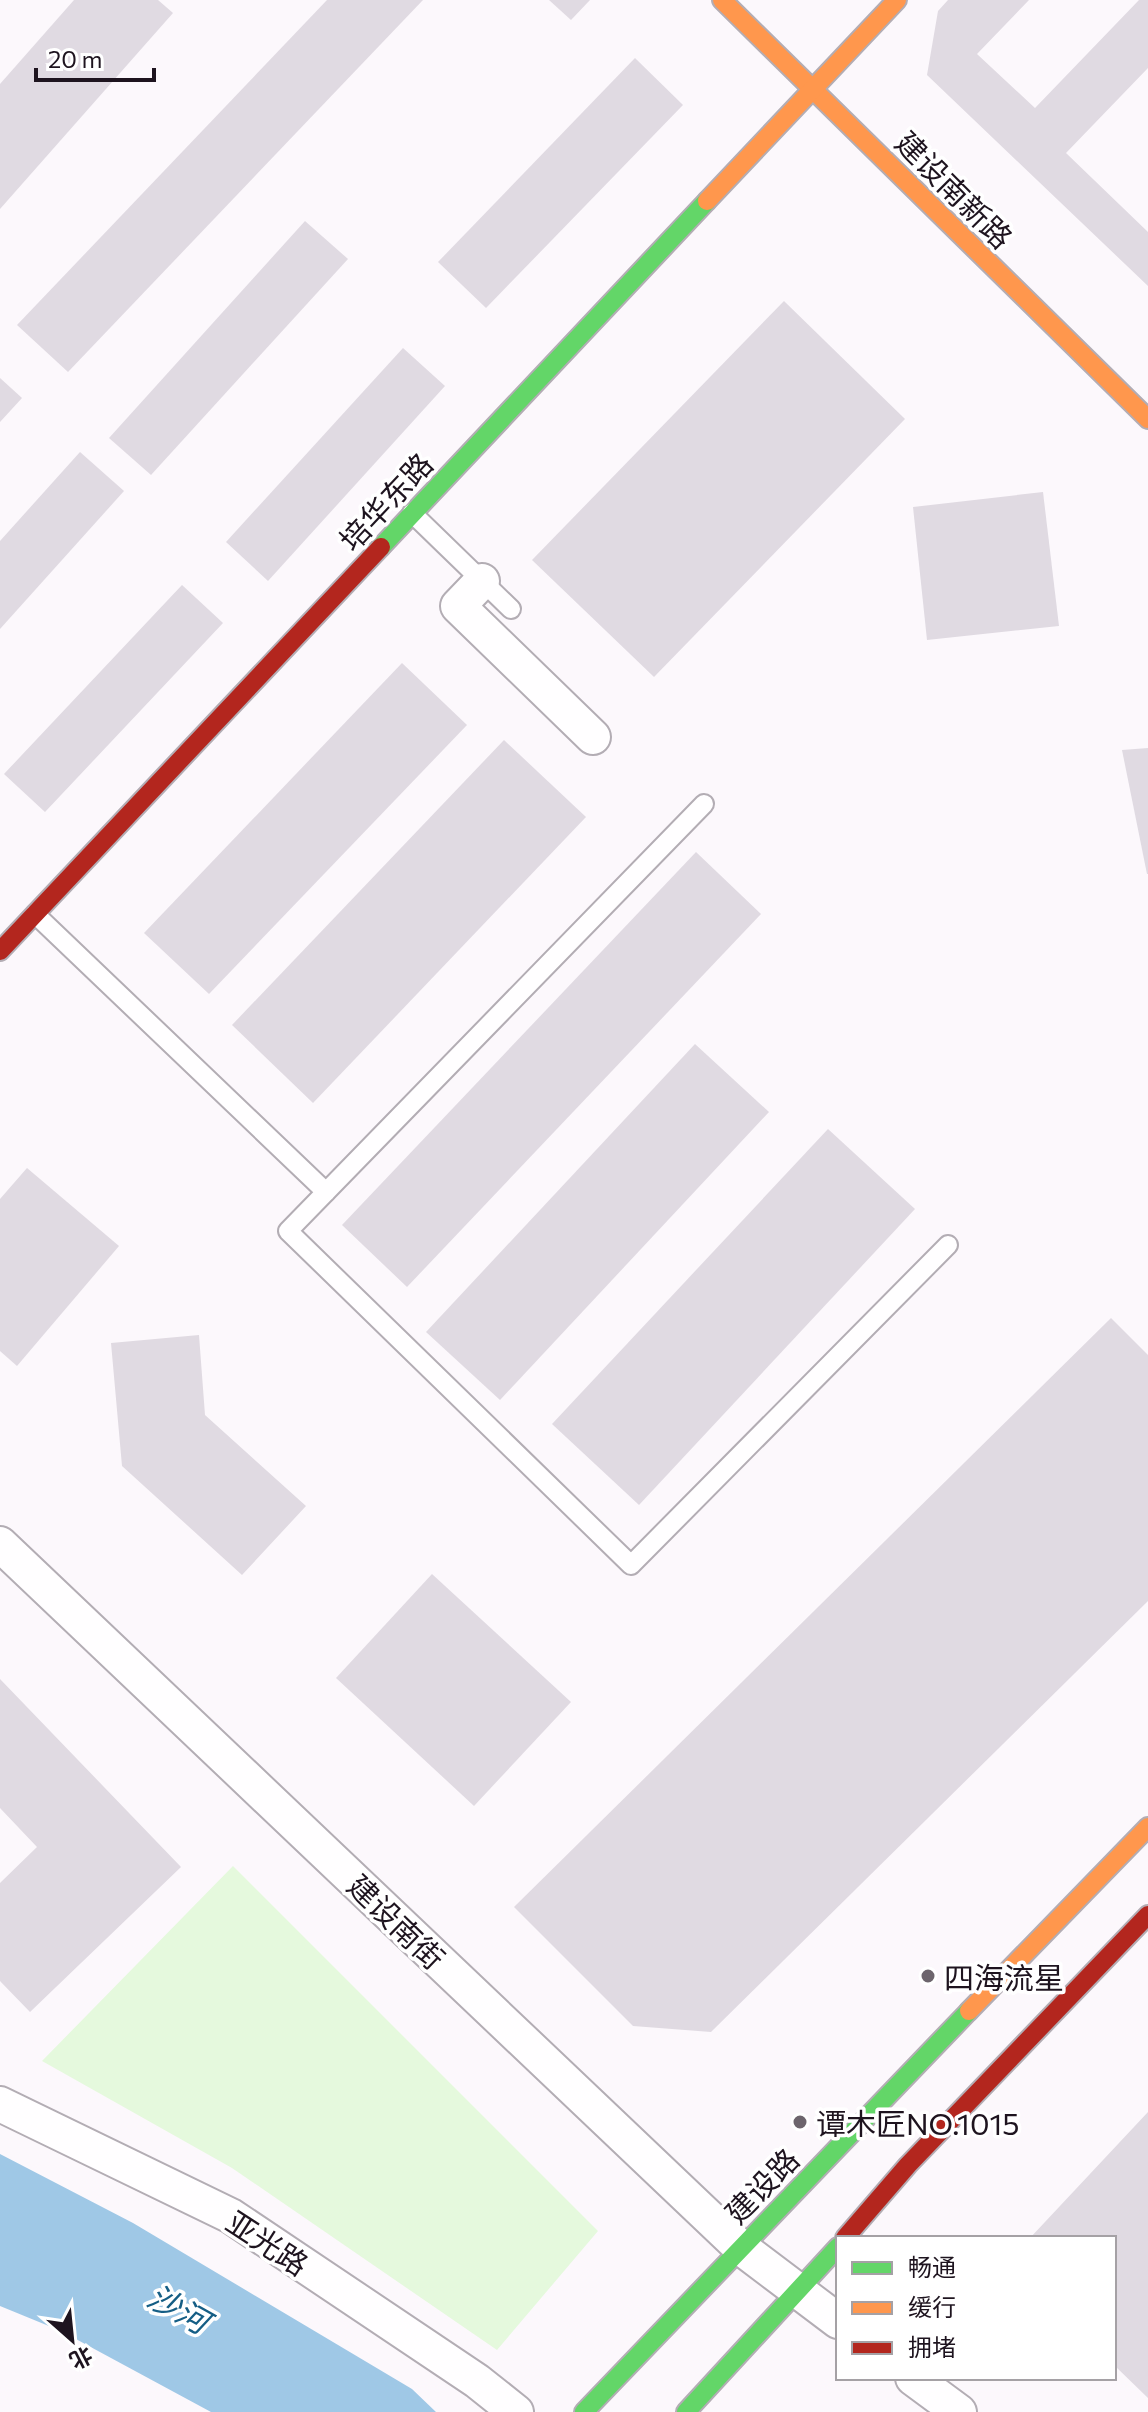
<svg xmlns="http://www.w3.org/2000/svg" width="1148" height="2412" viewBox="0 0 1148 2412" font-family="Commissioner,'Noto Sans SC',sans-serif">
  <rect width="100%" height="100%" fill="#fcf8fc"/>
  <!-- green -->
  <path fill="#e5f9dd" d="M233,1866L598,2231L497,2350L232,2168L42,2061Z"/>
  <!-- water -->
  <path fill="#9fc8e6" d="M0,2154L133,2223L412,2389L436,2412H211L61,2331L0,2306Z"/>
  <!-- building -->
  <g fill="#e0dae2">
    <path d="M74,0H158L173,13L0,209V84Z"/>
    <path d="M327,0H423L68,372L17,325Z"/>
    <path d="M549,0H590L571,20Z"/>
    <path d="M948,0H1029L977,54L1035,108L1139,0H1148V68L1066,153L1148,232V286L927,75L938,11Z"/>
    <path d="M635,58L683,105L486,308L438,262Z"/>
    <path d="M305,221L348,259L151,475L109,438Z"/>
    <path d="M784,301L905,419L654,677L532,560Z"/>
    <path d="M403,348L445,386L268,581L226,542Z"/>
    <path d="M0,378L22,398L0,422Z"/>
    <path d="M80,452L124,491L0,629V541Z"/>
    <path d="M1043,492L1059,626L927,640L913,507Z"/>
    <path d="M182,585L223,623L45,812L4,774Z"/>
    <path d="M402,663L467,725L209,994L144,933Z"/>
    <path d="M504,740L586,817L313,1103L232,1025Z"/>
    <path d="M1148,748V874H1147L1122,750Z"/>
    <path d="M696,852L761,914L407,1287L342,1225Z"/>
    <path d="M695,1044L769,1112L500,1400L426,1332Z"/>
    <path d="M828,1129L915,1209L639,1505L552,1424Z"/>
    <path d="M27,1168L119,1246L17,1366L0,1351V1199Z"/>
    <path d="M1111,1318L1148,1355V1601L711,2032L633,2026L514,1907Z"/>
    <path d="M199,1335L205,1415L306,1506L242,1575L122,1466L111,1343Z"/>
    <path d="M432,1574L571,1702L474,1806L336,1678Z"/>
    <path d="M0,1679L181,1867L30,2012L0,1981V1883L37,1847L0,1808Z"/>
    <path d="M1148,2112V2398L1114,2365V2238H1030Z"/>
  </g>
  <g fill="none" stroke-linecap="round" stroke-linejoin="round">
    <defs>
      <g id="lane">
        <path d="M412,513L511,609"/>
        <path d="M704,804L288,1231L631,1565L948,1245"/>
        <path d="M35,914L326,1192"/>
      </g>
      <g id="street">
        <path d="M482,581L458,606L593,737"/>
        <path d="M0,1544L740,2247L838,2321"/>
        <path d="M0,2104L231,2216L477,2381L516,2412"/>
        <path d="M913,2378L959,2412"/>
      </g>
      <g id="fast">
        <path d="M381,547L707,201"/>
        <path d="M584,2412L969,2011"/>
        <path d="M686,2412L838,2247"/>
      </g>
      <g id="slow">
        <path d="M722,0L1148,419"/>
        <path d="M707,201L897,0"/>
        <path d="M969,2011L1148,1827"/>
      </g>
      <g id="jam">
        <path d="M0,951L381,547"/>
        <path d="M845,2238L908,2165L1148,1915"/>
      </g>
    </defs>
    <!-- lane casing -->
    <use href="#lane" stroke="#b3adb4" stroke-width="22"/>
    <!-- street casing -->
    <use href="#street" stroke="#b3adb4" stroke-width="38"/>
    <!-- fast casing -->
    <use href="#fast" stroke="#b3adb4" stroke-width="22"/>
    <!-- slow casing -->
    <use href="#slow" stroke="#b3adb4" stroke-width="22"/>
    <!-- jam casing -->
    <use href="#jam" stroke="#b3adb4" stroke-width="22"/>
    <!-- lane -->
    <use href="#lane" stroke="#fffeff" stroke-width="18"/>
    <!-- street -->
    <use href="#street" stroke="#fffeff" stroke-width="34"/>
    <!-- fast -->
    <use href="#fast" stroke="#63d668" stroke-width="18"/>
    <!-- slow -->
    <use href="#slow" stroke="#ff974d" stroke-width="18"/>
    <!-- jam -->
    <use href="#jam" stroke="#b3261e" stroke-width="18"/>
  </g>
  <!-- markers -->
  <g fill="#6c646c" stroke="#fff" stroke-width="3">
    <circle cx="928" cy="1976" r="8"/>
    <circle cx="800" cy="2122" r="8"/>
  </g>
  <g text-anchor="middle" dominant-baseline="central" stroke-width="7" stroke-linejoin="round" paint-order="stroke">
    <!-- street labels -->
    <g font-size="30" fill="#1e141f" stroke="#fff">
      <text transform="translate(955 189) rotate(45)">建设南新路</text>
      <text transform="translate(385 501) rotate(-47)">培华东路</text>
      <text transform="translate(397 1921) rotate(44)">建设南街</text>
      <text transform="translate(761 2185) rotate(-46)">建设路</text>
      <text transform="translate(268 2242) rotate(33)">亚光路</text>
    </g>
    <!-- poi labels -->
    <g font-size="30" fill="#1e141f" stroke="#fff" text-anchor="start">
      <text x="944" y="1976">四海流星</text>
      <text x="816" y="2122">谭木匠NO.1015</text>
    </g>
    <!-- water labels -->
    <g font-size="32" font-style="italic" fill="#155e85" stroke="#fff">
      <text transform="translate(179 2308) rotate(29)">沙河</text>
    </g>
  </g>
  <!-- legend -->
  <rect x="836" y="2236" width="280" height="144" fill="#ffffff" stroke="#a5a1a5" stroke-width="2"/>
  <rect x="852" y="2262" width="40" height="12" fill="#63d668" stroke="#a5a1a5" stroke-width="2"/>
  <text x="908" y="2276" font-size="24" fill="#1e141f">畅通</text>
  <rect x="852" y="2302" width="40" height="12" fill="#ff974d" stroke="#a5a1a5" stroke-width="2"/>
  <text x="908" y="2316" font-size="24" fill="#1e141f">缓行</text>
  <rect x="852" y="2342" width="40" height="12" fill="#b3261e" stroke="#a5a1a5" stroke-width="2"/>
  <text x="908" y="2356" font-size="24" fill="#1e141f">拥堵</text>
  <!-- north arrow -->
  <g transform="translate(72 2340) rotate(153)" stroke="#ffffff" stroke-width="6" paint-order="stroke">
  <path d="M0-6L14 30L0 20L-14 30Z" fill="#1e141f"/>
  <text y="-12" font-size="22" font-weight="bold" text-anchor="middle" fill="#1e141f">北</text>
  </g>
  <!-- scale -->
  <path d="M36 68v12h118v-12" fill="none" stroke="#1e141f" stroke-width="4"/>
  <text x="48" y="68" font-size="24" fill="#1e141f" stroke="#ffffff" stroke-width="6" paint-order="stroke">20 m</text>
</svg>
